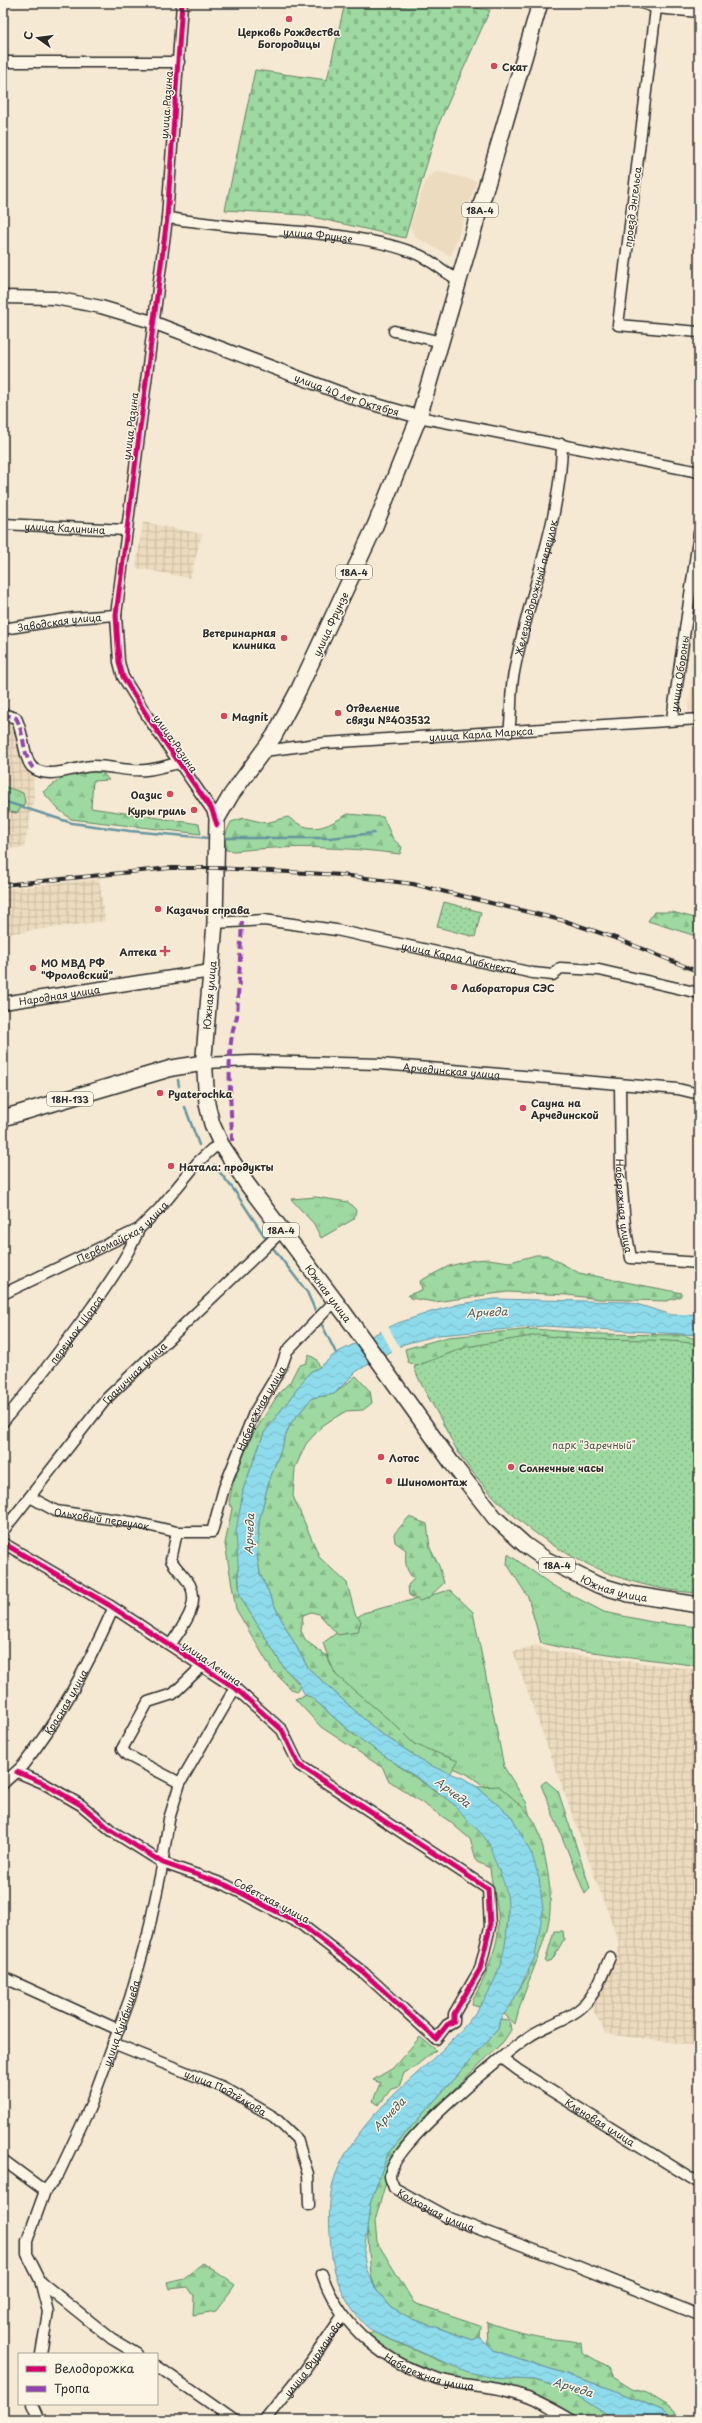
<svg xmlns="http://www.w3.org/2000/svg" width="702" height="2423" viewBox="0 0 702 2423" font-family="'Playpen Sans',sans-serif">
  <defs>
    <pattern id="industrial-grid" width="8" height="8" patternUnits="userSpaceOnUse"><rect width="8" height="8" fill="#ecdbbe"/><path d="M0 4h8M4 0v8" fill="none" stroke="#cbbca3"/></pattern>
    <pattern id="grass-tufts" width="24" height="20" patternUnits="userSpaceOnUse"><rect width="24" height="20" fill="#9dd9a0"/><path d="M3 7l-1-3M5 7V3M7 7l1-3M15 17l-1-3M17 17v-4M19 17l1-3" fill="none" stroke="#87ba8a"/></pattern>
    <pattern id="forest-firs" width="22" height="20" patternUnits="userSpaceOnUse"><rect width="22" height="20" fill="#9dd9a0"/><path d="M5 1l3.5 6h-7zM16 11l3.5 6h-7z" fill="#87ba8a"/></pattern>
    <pattern id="cemetery-stones" width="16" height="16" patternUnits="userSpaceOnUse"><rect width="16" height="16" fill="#9dd9a0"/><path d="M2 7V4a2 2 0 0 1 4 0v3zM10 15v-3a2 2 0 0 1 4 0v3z" fill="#87ba8a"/></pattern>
    <pattern id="park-dots" width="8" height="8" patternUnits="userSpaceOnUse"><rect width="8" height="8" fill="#9dd9a0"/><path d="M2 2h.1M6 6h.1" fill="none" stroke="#87ba8a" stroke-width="1.8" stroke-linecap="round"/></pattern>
    <pattern id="water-waves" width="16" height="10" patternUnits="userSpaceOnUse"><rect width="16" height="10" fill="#8edbec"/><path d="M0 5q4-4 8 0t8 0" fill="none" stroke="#7bbccb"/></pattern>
  </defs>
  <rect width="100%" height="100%" fill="#f5e9d3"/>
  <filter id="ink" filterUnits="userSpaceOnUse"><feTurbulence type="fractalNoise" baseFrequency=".025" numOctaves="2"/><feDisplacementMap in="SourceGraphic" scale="8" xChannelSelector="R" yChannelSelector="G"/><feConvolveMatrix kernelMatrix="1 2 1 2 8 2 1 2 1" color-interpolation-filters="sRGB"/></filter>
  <g filter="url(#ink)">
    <!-- built -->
    <g fill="#ecdbbe">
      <path d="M436,171L477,181L451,256L415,237L410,226L426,180Z"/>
      <path d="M699,640V711H688Z"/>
    </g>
    <!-- industrial -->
    <g fill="url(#industrial-grid)">
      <path d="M143,522L202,534L190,578L136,568Z"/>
      <path d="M3,717L17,724L26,769H33L34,798L24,848L3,849Z"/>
      <path d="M99,879L105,921L5,934L7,951L5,960L3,961V889Z"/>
      <path d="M536,1645L550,1651L699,1670V2046L606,2034L592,2008L603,1976L620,1946L513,1652Z"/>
    </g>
    <!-- grass -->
    <g fill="url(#grass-tufts)" stroke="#648266">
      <path d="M3,786L23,793L25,802L17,813L3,811Z"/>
      <path d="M316,1197L348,1202L356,1210L354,1219L321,1238L314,1224L291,1199Z"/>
      <path d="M508,1554L552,1585L604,1612L652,1622L699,1627V1666L563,1648L541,1643L528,1597L507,1564Z"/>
      <path d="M450,1590L473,1612L504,1767L526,1802L535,1835L493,1792L467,1774L435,1760L338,1685L323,1643L363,1613Z"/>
    </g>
    <!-- forest -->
    <g fill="url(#forest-firs)" stroke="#648266">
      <path d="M90,772H102L109,780L93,781L91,808L199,824L201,834L71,819L58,809L43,792L62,778Z"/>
      <path d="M348,814L383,817L393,839L402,847L400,854C345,847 289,845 234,851L226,850C222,841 227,830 231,822L244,818L266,823L288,817C312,835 324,828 348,814Z"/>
      <path d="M654,912H672L699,919V937L648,921Z"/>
      <path d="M536,1255H546L579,1273L682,1293L680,1297L666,1301L599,1299L568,1295L507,1292L435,1302L410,1298L408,1295L422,1290L420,1281L449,1266L474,1260L488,1259L510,1262Z"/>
      <path d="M534,1329L597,1334L683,1335L699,1340V1355L595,1347L568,1340L527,1338L422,1368L408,1362L405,1349L448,1337Z"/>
      <path d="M309,1355L316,1359L320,1367L310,1372L264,1433L243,1490L238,1574L240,1596L284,1668L301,1686L298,1691L291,1689L272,1670L236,1609L225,1544L232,1508L229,1502L233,1483L245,1447L279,1393L290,1382L298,1366L306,1363Z"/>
      <path d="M356,1376L370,1391L372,1403L363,1410L346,1411L331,1420L322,1426L306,1444L295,1468L293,1496L320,1558L347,1583L355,1614L361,1621L358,1632L338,1635L319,1614L311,1612L303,1615L301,1631L306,1641L327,1656L336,1675L394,1724L414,1744L458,1761L450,1774L429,1765L377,1731L308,1668L278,1613L260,1574L257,1555L259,1522L268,1484L290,1424L312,1398L334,1394Z"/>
      <path d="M409,1517L427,1524L430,1548L439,1566L444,1583L428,1598L420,1601L409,1595L408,1585L414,1579C405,1570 405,1562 406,1550L395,1542L394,1534Z"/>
      <path d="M305,1695L311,1697L350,1732L454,1804L483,1834L491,1847L507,1888L509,1901L506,1943L503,1959L490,1992L479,2007L472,2005C472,1998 476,1994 479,1988C486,1976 491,1960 495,1947C504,1915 493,1898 490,1868L477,1862L470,1839L449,1821L388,1780L383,1768L321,1727L295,1699Z"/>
      <path d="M546,1781L558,1791L590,1888L585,1894L541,1785Z"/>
      <path d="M499,1786C510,1796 523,1806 532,1818C539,1827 541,1841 544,1853C549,1875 553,1903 548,1925C540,1959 523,1990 515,2024L504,2014L529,1973L512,1817L477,1787Z"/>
      <path d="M554,1931H563L564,1939L552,1960L545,1962Z"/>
      <path d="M500,2019L509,2020L511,2030L503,2042L448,2095L392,2160L375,2221L377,2242L414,2303L480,2325L479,2337L473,2340L412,2319L392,2308L376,2290L371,2275L367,2227L370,2204L388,2153L498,2029Z"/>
      <path d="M420,2037L436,2050C424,2058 417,2067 404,2073L399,2087L391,2089L379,2105L373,2101L380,2083L373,2080L393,2068Z"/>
      <path d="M203,2263L235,2285L216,2311L193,2315L194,2296L188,2287L169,2289L167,2282L184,2278Z"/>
      <path d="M487,2322C508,2330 531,2335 553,2339C563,2340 571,2340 581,2343L582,2352L608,2367L613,2377L632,2389L647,2393L675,2410L684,2420H674L664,2411L611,2389L493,2350L488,2346Z"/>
      <path d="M373,2332L440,2361L494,2378L535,2380L570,2391L615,2420H579L525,2391L442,2376L391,2362L360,2341Z"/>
    </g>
    <!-- cemetery -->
    <path fill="url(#cemetery-stones)" stroke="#648266" d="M345,3H440L490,10L439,123L405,238L304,215L225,210L255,70L327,80Z"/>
    <!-- park -->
    <g fill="url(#park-dots)" stroke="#648266">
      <path d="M444,902L481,912L475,937L437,927Z"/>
      <path d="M538,1335C592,1343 645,1336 699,1344V1593C606,1588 519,1537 464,1461C454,1447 447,1431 439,1416C430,1400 420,1384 414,1367L466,1347Z"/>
    </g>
    <!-- water -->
    <path fill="url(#water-waves)" stroke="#66959f" d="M494,1299L630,1302L672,1315L699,1314V1335L544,1326L439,1335L404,1344L357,1371L334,1394L312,1398L290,1424L268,1484L259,1522L257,1555L260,1574L278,1613L308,1668L377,1731L429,1765L463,1778L476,1786L512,1817L532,1855L539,1878L543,1910L535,1957L511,2005L500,2019L498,2029L388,2153L370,2204L364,2255L366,2268L376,2290L392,2308L412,2319L473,2340L479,2337L493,2350L611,2389L664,2411L674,2420H615L570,2391L535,2380L494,2378L468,2372L373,2332C348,2312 333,2279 331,2248C329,2223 327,2193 338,2169C379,2076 499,2043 507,1929C510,1897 507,1888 494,1859C492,1854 492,1849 489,1844C483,1833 474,1827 465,1818C460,1813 457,1807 452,1803C424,1780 392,1762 363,1741C344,1728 328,1711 311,1697L305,1695L297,1680L284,1668L240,1596L236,1532L243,1490L264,1433L310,1372L320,1367L336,1353L398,1323L431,1312L460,1304Z"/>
    <!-- pier -->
    <path fill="#f5e9d3" d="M388,1326L400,1348L393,1353L380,1329Z"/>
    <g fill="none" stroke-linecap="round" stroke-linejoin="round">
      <!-- stream -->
      <g stroke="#66959f" stroke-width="2.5">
        <path d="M3,801L72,823L130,831L209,838"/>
        <path d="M226,838H330L374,833"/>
        <path d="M178,1080L179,1086"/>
        <path d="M185,1107L199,1145"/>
        <path d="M214,1165L234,1190L265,1237"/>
        <path d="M273,1248L307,1292L315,1310"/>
        <path d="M322,1325L336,1353"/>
      </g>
      <defs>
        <g id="minor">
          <path d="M182,3L167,218L116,615L119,662L123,677L151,722L212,810L217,825"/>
          <path d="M642,3L656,8L699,12"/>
          <path d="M656,8L618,325L699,332"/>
          <path d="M3,62H179"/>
          <path id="s1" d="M167,218C199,222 231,227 263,229C311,233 375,236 419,255C434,262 445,273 460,281"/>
          <path d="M394,331L442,342"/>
          <path d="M419,417L699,472"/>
          <path id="s2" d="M3,524L126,530"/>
          <path id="s3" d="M3,629L74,618L116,615"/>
          <path d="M3,714L16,718C23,730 24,760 32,767C48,781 76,766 94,766C111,766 129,772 146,770C157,769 168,765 179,763"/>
          <path id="s4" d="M672,719L699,533"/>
          <path id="s5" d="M509,732C512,714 510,695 513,678C526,600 561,524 562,444"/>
          <path id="s6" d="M264,751L325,743L699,719"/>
          <path id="s7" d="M215,923L264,920L336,930L533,973L553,975L560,968L599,970L699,993"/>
          <path id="s8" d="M204,1063L252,1061L381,1064L678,1089L699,1094"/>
          <path id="s9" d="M620,1085L621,1177L625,1225L631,1258L699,1263"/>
          <path id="s10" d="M3,1294L139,1229L160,1208L198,1162L212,1149L221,1144"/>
          <path id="s11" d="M3,1422C34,1384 64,1346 92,1307C110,1281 127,1258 139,1229"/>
          <path id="s12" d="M30,1497L56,1511L138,1523L177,1532H212L224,1488L254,1413L281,1368L287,1351L335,1301"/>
          <path id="s13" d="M3,1531L107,1398L282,1231"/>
          <path d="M3,1543L109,1605L235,1688L282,1730L299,1765L488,1889L490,1927L480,1969L454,2014V2021L447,2025L436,2039L364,1973L302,1925L226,1885L163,1863L112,1831L81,1805L43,1783L17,1772"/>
          <path d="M171,1644C181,1628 201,1606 190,1585C185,1576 176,1569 171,1560L177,1532"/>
          <path d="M180,1783L127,1755L122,1749L148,1702L173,1694L201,1667"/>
          <path id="s14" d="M3,1784C9,1777 17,1772 23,1765C59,1720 90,1661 113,1609"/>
          <path id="s15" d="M610,1957C603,1973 596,1994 582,2007C568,2020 546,2025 530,2036C503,2054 390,2147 390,2176C390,2179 393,2184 394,2188L447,2217L569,2263L699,2315"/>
          <path d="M3,1977L117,2029"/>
          <path id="s16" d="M113,2043L223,2087L274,2117L297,2139L308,2174L309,2205"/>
          <path id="s17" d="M502,2058L518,2070L699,2183"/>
          <path d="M3,2160L45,2191"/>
          <path id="s18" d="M322,2274C340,2327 386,2364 439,2379C462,2386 486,2385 508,2391C532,2397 551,2408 572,2420"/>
          <path d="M41,2282L112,2339L137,2354"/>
          <path id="s19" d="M41,2354L48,2312L40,2280L27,2254V2241L45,2191L59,2173L90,2107L130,1998L148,1934L161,1872L169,1819L180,1783L235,1688"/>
          <path d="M157,2366L234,2420"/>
          <path d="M32,2404L39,2420"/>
          <path id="s20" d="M265,2420L305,2370L343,2315"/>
        </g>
        <g id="tertiary">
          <path id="s21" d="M3,297L55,298L101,307L152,322L359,400L419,417"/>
          <path id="s22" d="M3,1003L211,971"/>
        </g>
        <g id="primary">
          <path id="s23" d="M540,3L419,417L375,526L299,689L274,736L231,795L217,819L215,923L204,1056L207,1104L212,1124L221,1144L247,1184L345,1314L451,1462L495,1518L525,1545L545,1559L598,1585L629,1594L699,1605"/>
          <path d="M3,1118L172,1068L204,1063"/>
        </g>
      </defs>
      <!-- minor casing -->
      <use href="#minor" stroke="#2b2b2b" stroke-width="13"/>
      <!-- tertiary casing -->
      <use href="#tertiary" stroke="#2b2b2b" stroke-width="15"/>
      <!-- primary casing -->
      <use href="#primary" stroke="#2b2b2b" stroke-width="18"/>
      <!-- minor -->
      <use href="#minor" stroke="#fcf5e5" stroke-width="10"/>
      <!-- tertiary -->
      <use href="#tertiary" stroke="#fcf5e5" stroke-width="12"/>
      <!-- primary -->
      <use href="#primary" stroke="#fcf5e5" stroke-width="15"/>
      <defs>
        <path id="rail" d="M3,885L170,868H217L342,875L413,884L565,921L618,939L699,972"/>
      </defs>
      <!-- rail casing -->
      <use href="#rail" stroke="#2b2b2b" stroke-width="4"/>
      <!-- rail -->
      <use href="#rail" stroke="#fcf5e5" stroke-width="2.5" stroke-dasharray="8" stroke-linecap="butt"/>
      <!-- quiet -->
      <g stroke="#8e44ad" stroke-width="4" stroke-dasharray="8 4" stroke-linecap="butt">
        <path d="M3,714L16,718C25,733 22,755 33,768"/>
        <path d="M232,1141C232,1107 224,1047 237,1017L242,921"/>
      </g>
      <defs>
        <g id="cycleway">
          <path d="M182,3L167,218L116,615L119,662L123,677L151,722L212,810L217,825"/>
          <path d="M3,1543L109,1605L235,1688L282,1730L299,1765L488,1889L490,1927L480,1969L454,2014V2021L447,2025L436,2039L364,1973L302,1925L226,1885L163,1863L112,1831L81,1805L43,1783L17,1772"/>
        </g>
      </defs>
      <!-- cycleway casing -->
      <use href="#cycleway" stroke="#fcf5e5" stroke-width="8"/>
      <!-- cycleway -->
      <use href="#cycleway" stroke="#d6006c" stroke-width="5"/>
    </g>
  </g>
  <!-- markers -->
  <g fill="#d1495b" stroke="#fcf5e5" stroke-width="1.5">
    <circle cx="289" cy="19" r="4"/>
    <circle cx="494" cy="66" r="4"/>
    <circle cx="284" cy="638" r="4"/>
    <circle cx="338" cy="713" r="4"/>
    <circle cx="224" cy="716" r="4"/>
    <circle cx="170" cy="794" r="4"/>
    <circle cx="194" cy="810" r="4"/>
    <circle cx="158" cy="909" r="4"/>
    <path d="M163 945h4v4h4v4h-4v4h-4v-4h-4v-4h4z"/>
    <circle cx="33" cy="968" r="4"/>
    <circle cx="454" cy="987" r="4"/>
    <circle cx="160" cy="1093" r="4"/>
    <circle cx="523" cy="1108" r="4"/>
    <circle cx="171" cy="1166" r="4"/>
    <circle cx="381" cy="1457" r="4"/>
    <circle cx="511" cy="1467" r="4"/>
    <circle cx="389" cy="1481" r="4"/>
  </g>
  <g text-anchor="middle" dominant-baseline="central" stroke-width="3" stroke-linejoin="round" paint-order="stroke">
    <!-- shield labels -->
    <g fill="#fcf5e5" stroke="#6a6863" stroke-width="1">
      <rect x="462" y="203" width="36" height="14" rx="3"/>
      <rect x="336" y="565" width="36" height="14" rx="3"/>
      <rect x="47" y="1092" width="46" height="14" rx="3"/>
      <rect x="263" y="1223" width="36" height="14" rx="3"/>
      <rect x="539" y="1558" width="36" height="14" rx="3"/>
    </g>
    <g font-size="9" font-weight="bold" fill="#2b2b2b">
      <text x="480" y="210">18А-4</text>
      <text x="354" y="572">18А-4</text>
      <text x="70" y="1099">18Н-133</text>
      <text x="281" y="1230">18А-4</text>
      <text x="557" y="1565">18А-4</text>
    </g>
    <!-- poi labels -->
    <g font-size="10" font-weight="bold" fill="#2b2b2b" stroke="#fcf5e5" text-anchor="start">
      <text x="289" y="31" text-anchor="middle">Церковь Рождества<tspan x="289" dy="12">Богородицы</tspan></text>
      <text x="502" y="66">Скат</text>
      <text x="276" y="632" text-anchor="end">Ветеринарная<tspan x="276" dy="12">клиника</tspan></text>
      <text x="346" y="707">Отделение<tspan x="346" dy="12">связи №403532</tspan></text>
      <text x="232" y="716">Magnit</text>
      <text x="162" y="794" text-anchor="end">Оазис</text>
      <text x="186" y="810" text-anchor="end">Куры гриль</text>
      <text x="166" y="909">Казачья справа</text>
      <text x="157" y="951" text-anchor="end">Аптека</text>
      <text x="41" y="962">МО МВД РФ<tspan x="41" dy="12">"Фроловский"</tspan></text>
      <text x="462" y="987">Лаборатория СЭС</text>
      <text x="168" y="1093">Pyaterochka</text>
      <text x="531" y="1102">Сауна на<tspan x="531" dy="12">Арчединской</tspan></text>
      <text x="179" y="1166">Натала: продукты</text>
      <text x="389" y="1457">Лотос</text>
      <text x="519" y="1467">Солнечные часы</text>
      <text x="397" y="1481">Шиномонтаж</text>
    </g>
    <!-- street labels -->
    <g font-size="10" fill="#2b2b2b" stroke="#fcf5e5">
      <text transform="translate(166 105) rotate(-86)">улица Разина</text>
      <text transform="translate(632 207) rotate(-83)">проезд Энгельса</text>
      <text stroke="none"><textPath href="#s1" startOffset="152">улица Фрунзе</textPath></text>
      <text stroke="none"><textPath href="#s21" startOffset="360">улица 40 лет Октября</textPath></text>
      <text transform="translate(130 426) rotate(-83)">улица Разина</text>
      <text stroke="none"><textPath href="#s2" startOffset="62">улица Калинина</textPath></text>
      <text stroke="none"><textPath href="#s5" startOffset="147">Железнодорожный переулок</textPath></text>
      <text stroke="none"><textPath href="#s3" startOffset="57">Заводская улица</textPath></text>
      <text transform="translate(330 624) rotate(-65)">улица Фрунзе</text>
      <text stroke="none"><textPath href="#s4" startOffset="46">улица Обороны</textPath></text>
      <text stroke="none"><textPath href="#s6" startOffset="218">улица Карла Маркса</textPath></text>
      <text transform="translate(176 743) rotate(55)">улица Разина</text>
      <text stroke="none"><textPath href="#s7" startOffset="248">улица Карла Либкнехта</textPath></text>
      <text stroke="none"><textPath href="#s22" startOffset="57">Народная улица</textPath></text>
      <text transform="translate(209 995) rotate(-85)">Южная улица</text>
      <text stroke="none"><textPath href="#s8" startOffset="248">Арчединская улица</textPath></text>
      <text stroke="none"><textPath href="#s9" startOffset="121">Набережная улица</textPath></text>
      <text stroke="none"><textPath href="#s10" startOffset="135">Первомайская улица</textPath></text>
      <text stroke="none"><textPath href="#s23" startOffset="1395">Южная улица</textPath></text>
      <text stroke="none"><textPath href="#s11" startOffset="118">переулок Щорса</textPath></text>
      <text stroke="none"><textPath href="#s13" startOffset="206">Граничная улица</textPath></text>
      <text stroke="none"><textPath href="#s12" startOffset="321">Набережная улица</textPath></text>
      <text stroke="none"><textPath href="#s12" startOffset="76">Ольховый переулок</textPath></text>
      <text stroke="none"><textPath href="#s23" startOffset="1815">Южная улица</textPath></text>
      <text transform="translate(212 1663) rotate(35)">улица Ленина</text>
      <text stroke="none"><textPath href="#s14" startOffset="104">Красная улица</textPath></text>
      <text transform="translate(272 1900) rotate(28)">Советская улица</text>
      <text stroke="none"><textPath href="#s19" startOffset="356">улица Куйбышева</textPath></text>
      <text stroke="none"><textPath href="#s16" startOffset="123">улица Подтёлкова</textPath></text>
      <text stroke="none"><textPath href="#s17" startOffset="117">Кленовая улица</textPath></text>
      <text stroke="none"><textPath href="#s15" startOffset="378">Колхозная улица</textPath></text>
      <text stroke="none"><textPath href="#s20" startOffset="78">улица Фурманова</textPath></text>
      <text stroke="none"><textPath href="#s18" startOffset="152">Набережная улица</textPath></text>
    </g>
    <!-- park labels -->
    <g font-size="10" fill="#485648" stroke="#fcf5e5">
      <text x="594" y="1444">парк "Заречный"</text>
    </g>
    <!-- water labels -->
    <g font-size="11" font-style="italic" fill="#44575b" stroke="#fcf5e5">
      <text transform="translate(487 1312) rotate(-3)">Арчеда</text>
      <text transform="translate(249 1534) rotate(-88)">Арчеда</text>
      <text transform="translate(453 1792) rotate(37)">Арчеда</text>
      <text transform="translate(389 2114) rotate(-47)">Арчеда</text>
      <text transform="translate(573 2387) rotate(17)">Арчеда</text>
    </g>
  </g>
  <!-- margin -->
  <rect width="702" height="2423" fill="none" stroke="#fcf5e5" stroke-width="16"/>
  <rect x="8" y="8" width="686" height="2407" fill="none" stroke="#2b2b2b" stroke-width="1.5" filter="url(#ink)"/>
  <!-- legend -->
  <rect x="18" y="2353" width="140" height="52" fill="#fcf5e5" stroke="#a8a49b"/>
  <rect x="26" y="2366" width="20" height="6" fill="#d6006c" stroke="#a8a49b"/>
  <text x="54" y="2373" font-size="12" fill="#2b2b2b">Велодорожка</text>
  <rect x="26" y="2386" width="20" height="6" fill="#8e44ad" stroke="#a8a49b"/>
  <text x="54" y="2393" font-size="12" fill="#2b2b2b">Тропа</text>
  <!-- north arrow -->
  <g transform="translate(38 38) rotate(284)" stroke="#fcf5e5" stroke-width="3" paint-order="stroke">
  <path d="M0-3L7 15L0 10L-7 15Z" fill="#2b2b2b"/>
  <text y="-6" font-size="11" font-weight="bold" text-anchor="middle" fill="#2b2b2b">С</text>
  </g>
</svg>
